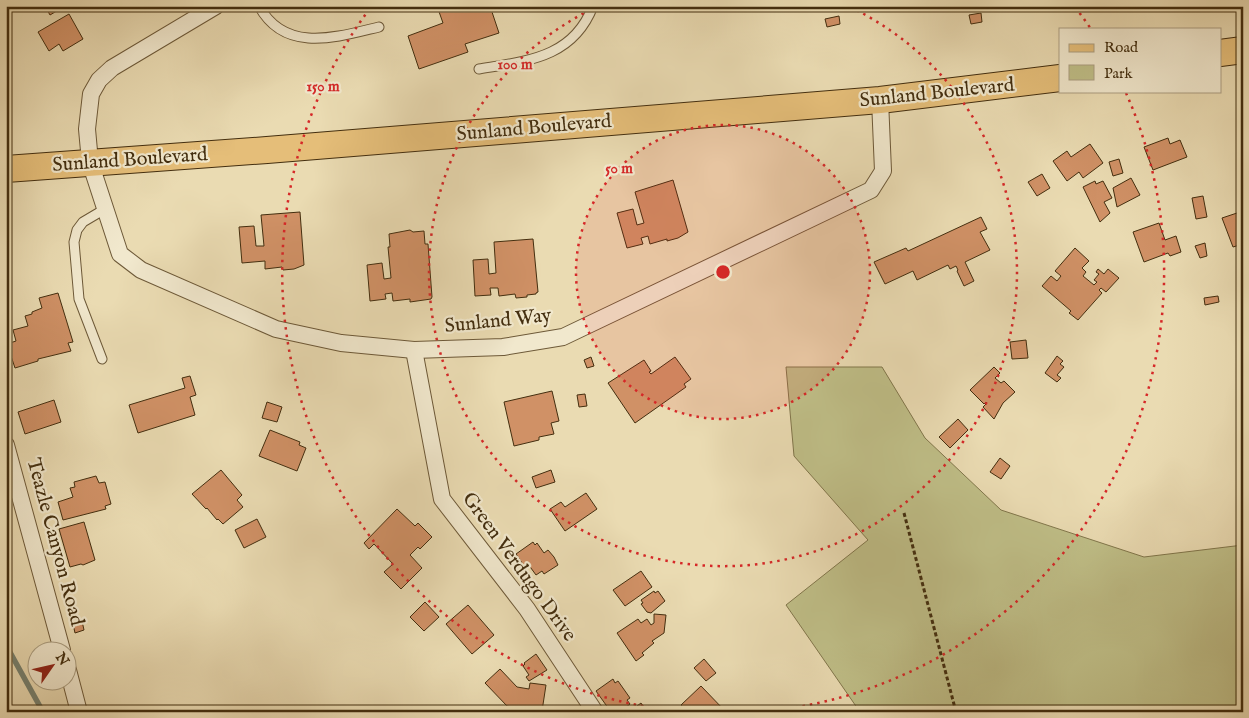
<svg xmlns="http://www.w3.org/2000/svg" width="1249" height="718" viewBox="0 0 1249 718" font-family="'IM FELL English',serif">
  <rect width="100%" height="100%" fill="#eadbb2"/>
  <filter id="stains"><feTurbulence type="fractalNoise" baseFrequency=".004" numOctaves="4"/><feColorMatrix values="0 0 0 0 .2 0 0 0 0 .09 0 0 0 0 .02 0 0 0 .5 -.17"/></filter>
  <radialGradient id="worn" r=".72"><stop offset=".6" stop-color="#630" stop-opacity="0"/><stop offset="1" stop-color="#630" stop-opacity=".3"/></radialGradient>
  <!-- green -->
  <path fill="#bfbe87" stroke="#81764b" d="M786,367H882L925,438L1001,510L1144,557L1243,545V712H860L786,605L868,540L794,456Z"/>
  <g fill="none" stroke-linecap="round" stroke-linejoin="round">
    <!-- stream -->
    <path stroke="#778271" stroke-width="5.5" d="M6,645L43,712"/>
  </g>
  <!-- building -->
  <g fill="#d09166" stroke="#432e0f">
    <path d="M45,6H65L50,15Z"/>
    <path d="M437,6H490L499,33L465,44L468,52L419,69L408,36L443,23Z"/>
    <path d="M981,13L982,22L971,24L969,15Z"/>
    <path d="M69,14L83,39L63,51L59,44L49,51L38,32Z"/>
    <path d="M839,16L840,24L827,27L825,19Z"/>
    <path d="M1168,138L1170,144L1180,140L1187,157L1153,170L1144,147Z"/>
    <path d="M1090,144L1103,163L1083,178L1079,172L1067,181L1053,161L1067,151L1071,157Z"/>
    <path d="M1119,159L1123,173L1113,176L1109,162Z"/>
    <path d="M1042,174L1050,188L1037,196L1028,182Z"/>
    <path d="M1131,178L1140,195L1117,207L1113,188Z"/>
    <path d="M673,180L688,232L678,238L667,241V239L650,244L648,236L641,238L643,244L627,248L617,213L633,209L637,225L644,223L635,192Z"/>
    <path d="M1095,181L1096,184L1103,181L1112,198L1104,202L1110,213L1100,222L1083,187Z"/>
    <path d="M1203,196L1207,217L1196,219L1192,198Z"/>
    <path d="M1243,211V244L1233,247L1222,218Z"/>
    <path d="M300,212L304,265L294,269L283,270L282,267L265,269V261L242,263L239,227L254,226L256,246H264L261,215Z"/>
    <path d="M981,217L987,229L980,232L990,250L965,262L974,281L964,286L957,271L958,270L956,266L950,269L948,265L917,280L913,271L885,284L874,262L906,248L908,251Z"/>
    <path d="M1159,223L1165,240L1176,236L1181,252L1170,256L1168,253L1144,262L1133,232Z"/>
    <path d="M410,230L413,232L424,231L425,244H428L432,297L431,299L410,302V299L393,301L392,293L385,294L386,299L370,301L367,265L382,263L384,279L391,278L388,247H390L389,234Z"/>
    <path d="M533,239L538,292L536,293V294L527,295V297L516,298L515,294L499,296L498,288H490L491,295L475,296L473,260L488,259L489,274L496,273L494,242Z"/>
    <path d="M1205,243L1207,256L1200,258L1195,246Z"/>
    <path d="M1075,248L1089,261L1082,268L1086,272L1083,276L1094,285L1097,282L1094,280L1099,274L1096,272L1098,269L1104,274L1108,269L1119,278L1106,292L1101,288L1099,290L1102,293L1078,320L1069,313L1071,311L1042,286L1051,276L1057,281L1061,276L1055,271Z"/>
    <path d="M58,293L73,342L68,343L71,351L38,359V361L15,368L7,344L16,341L13,330L28,326L25,316L32,314V312L42,308L39,298Z"/>
    <path d="M1218,296L1219,302L1205,305L1204,298Z"/>
    <path d="M1026,340L1028,358L1012,359L1010,342Z"/>
    <path d="M1057,356L1063,361L1060,364L1064,367L1057,375L1061,378L1057,382L1045,373Z"/>
    <path d="M591,357L594,366L587,368L584,360Z"/>
    <path d="M675,357L691,379L684,384L686,387L635,423L608,383L644,360L651,371L649,372L651,374Z"/>
    <path d="M994,367L1000,373L995,378L1001,383L1004,381L1015,392L1003,403L994,419L983,407L987,403L986,402L984,404L970,390Z"/>
    <path d="M190,376L196,395L190,397L195,415L138,433L129,405L185,388L182,378Z"/>
    <path d="M552,391L559,421L551,423L554,434L539,437V440L514,446L504,402Z"/>
    <path d="M585,394L587,406L579,407L577,395Z"/>
    <path d="M54,400L61,422L25,434L18,412Z"/>
    <path d="M267,402L282,407L277,422L262,418Z"/>
    <path d="M958,419L968,430L950,448L939,437Z"/>
    <path d="M270,430L300,442L299,445L306,448L297,471L259,456Z"/>
    <path d="M1000,458L1010,466L1001,479L990,472Z"/>
    <path d="M221,470L242,495L237,500L243,507L223,524L218,519L217,520L207,508L206,509L192,494Z"/>
    <path d="M551,470L555,482L536,488L532,477Z"/>
    <path d="M96,476L99,483L105,482L111,504L105,506L106,509L63,520L58,502L73,497L70,488L75,487L74,482Z"/>
    <path d="M586,493L597,509L565,531L550,509L561,502L565,507Z"/>
    <path d="M397,509L415,526L418,523L432,537L420,549L418,547L410,555L422,568L401,589L384,572L393,564L374,544L369,549L364,543Z"/>
    <path d="M257,519L266,537L244,548L235,530Z"/>
    <path d="M84,522L95,560L83,565L81,564L70,567L59,529Z"/>
    <path d="M533,542L535,545L537,543L544,553L548,550L554,557L558,565L544,574L542,571L536,575L528,564L524,566L516,554Z"/>
    <path d="M641,571L652,587L625,606L613,590Z"/>
    <path d="M654,591L655,593L658,591L665,601L651,613L647,612L641,604L643,603L641,600Z"/>
    <path d="M425,602L439,617L424,631L410,617Z"/>
    <path d="M468,605L494,635L472,654L446,624Z"/>
    <path d="M654,614L666,615L664,633L652,641L654,643L642,653L644,655L636,661L617,633L638,619L641,623L647,619L651,625L654,623Z"/>
    <path d="M82,621L84,630L75,633L73,624Z"/>
    <path d="M536,654L547,670L529,681L526,677L529,675L523,666L525,664L524,663Z"/>
    <path d="M704,659L716,673L706,681L694,668Z"/>
    <path d="M500,669L517,687L529,689L530,683L546,685L542,711L533,712L507,706L485,683Z"/>
    <path d="M613,679L615,683L618,681L630,698L627,700L630,704L620,712H611L596,691Z"/>
    <path d="M701,686L726,712H687L681,705Z"/>
    <path d="M641,703L647,712H629Z"/>
  </g>
  <g fill="none" stroke-linecap="round" stroke-linejoin="round">
    <defs>
      <g id="lane">
        <path d="M259,6C285,54 337,37 379,27"/>
        <path d="M479,69C527,61 573,58 593,6"/>
        <path d="M102,359L79,299L74,242L77,230L83,222L105,209"/>
      </g>
      <g id="street">
        <path d="M216,6L112,68L99,80L91,94L87,129L90,162L120,254L141,270L276,329L341,343L414,350L503,347L563,337L871,190L883,171L880,100"/>
        <path d="M414,350L442,499L527,609L595,712"/>
        <path d="M6,445L62,650"/>
        <path d="M68,670L79,712"/>
      </g>
      <g id="primary">
        <path d="M1220,53L1243,50"/>
        <path d="M6,169L267,150L880,100L1060,78"/>
      </g>
    </defs>
    <!-- lane casing -->
    <use href="#lane" stroke="#6d5938" stroke-width="11"/>
    <!-- street casing -->
    <use href="#street" stroke="#6d5938" stroke-width="18"/>
    <!-- primary casing -->
    <use href="#primary" stroke="#432e0f" stroke-width="28"/>
    <!-- path -->
    <path stroke="#432e0f" stroke-width="3" stroke-dasharray="4 2.5" stroke-linecap="butt" d="M904,513L956,712"/>
    <!-- lane -->
    <use href="#lane" stroke="#f1e8cd" stroke-width="9"/>
    <!-- street -->
    <use href="#street" stroke="#f1e8cd" stroke-width="16"/>
    <!-- primary -->
    <use href="#primary" stroke="#e5be79" stroke-width="26"/>
  </g>
  <!-- distance rings -->
  <circle cx="723" cy="272" r="147" fill="#d62828" fill-opacity=".12"/>
  <g fill="none" stroke="#d62828" stroke-width="2.5" stroke-dasharray="2.5 5">
    <circle cx="723" cy="272" r="147"/>
    <path d="M850 7A294 294 0 1 1 596 7"/>
    <path d="M688 712A441 441 0 0 1 371 7M1075 7A441 441 0 0 1 1091 29M1126 93A441 441 0 0 1 758 712"/>
  </g>
  <g text-anchor="middle" dominant-baseline="central" stroke-width="4.5" stroke-linejoin="round" paint-order="stroke">
    <!-- street labels -->
    <g font-size="20" fill="#432e0f" stroke="#f1e8cd">
      <text transform="translate(937 93) rotate(-6)">Sunland Boulevard</text>
      <text transform="translate(534 128) rotate(-5)">Sunland Boulevard</text>
      <text transform="translate(130 160) rotate(-4)">Sunland Boulevard</text>
      <text transform="translate(498 321) rotate(-6)">Sunland Way</text>
      <text transform="translate(55 542) rotate(75)">Teazle Canyon Road</text>
      <text transform="translate(519 567) rotate(54)">Green Verdugo Drive</text>
    </g>
  </g>
  <circle cx="723" cy="272" r="8" fill="#d62828" stroke="#f1e8cd" stroke-width="2.5"/>
  <g font-size="15" text-anchor="middle" font-weight="bold" fill="#d62828" stroke="#f1e8cd" stroke-width="4.5" stroke-linejoin="round" paint-order="stroke">
    <text x="515" y="69">100 m</text>
    <text x="323" y="91">150 m</text>
    <text x="619" y="173">50 m</text>
  </g>
  <!-- margin -->
  <rect width="1249" height="718" fill="none" stroke="#eadbb2" stroke-width="25"/>
  <rect x="8" y="8" width="1234" height="703" fill="none" stroke="#432e0f" stroke-width="2.5"/>
  <rect x="12" y="12" width="1224" height="693" fill="none" stroke="#432e0f"/>
  <!-- legend -->
  <rect x="1059" y="28" width="162" height="65" fill="#f1e8cd" stroke="#ab9e81"/>
  <rect x="1069" y="44" width="25" height="8" fill="#e5be79" stroke="#ab9e81"/>
  <text x="1104" y="52" font-size="15" fill="#432e0f">Road</text>
  <rect x="1069" y="65" width="25" height="15" fill="#bfbe87" stroke="#ab9e81"/>
  <text x="1104" y="78" font-size="15" fill="#432e0f">Park</text>
  <!-- north arrow -->
  <g transform="translate(52 666) rotate(56)"><circle r="24" fill="#f1e8cd" stroke="#ab9e81"/>
  <path d="M0-4L9 19L0 12L-9 19Z" fill="#8f2418"/>
  <text y="-8" font-size="14" font-weight="bold" text-anchor="middle" fill="#432e0f">N</text>
  </g>
  <rect width="100%" height="100%" filter="url(#stains)"/>
  <rect width="100%" height="100%" fill="url(#worn)"/>
</svg>
